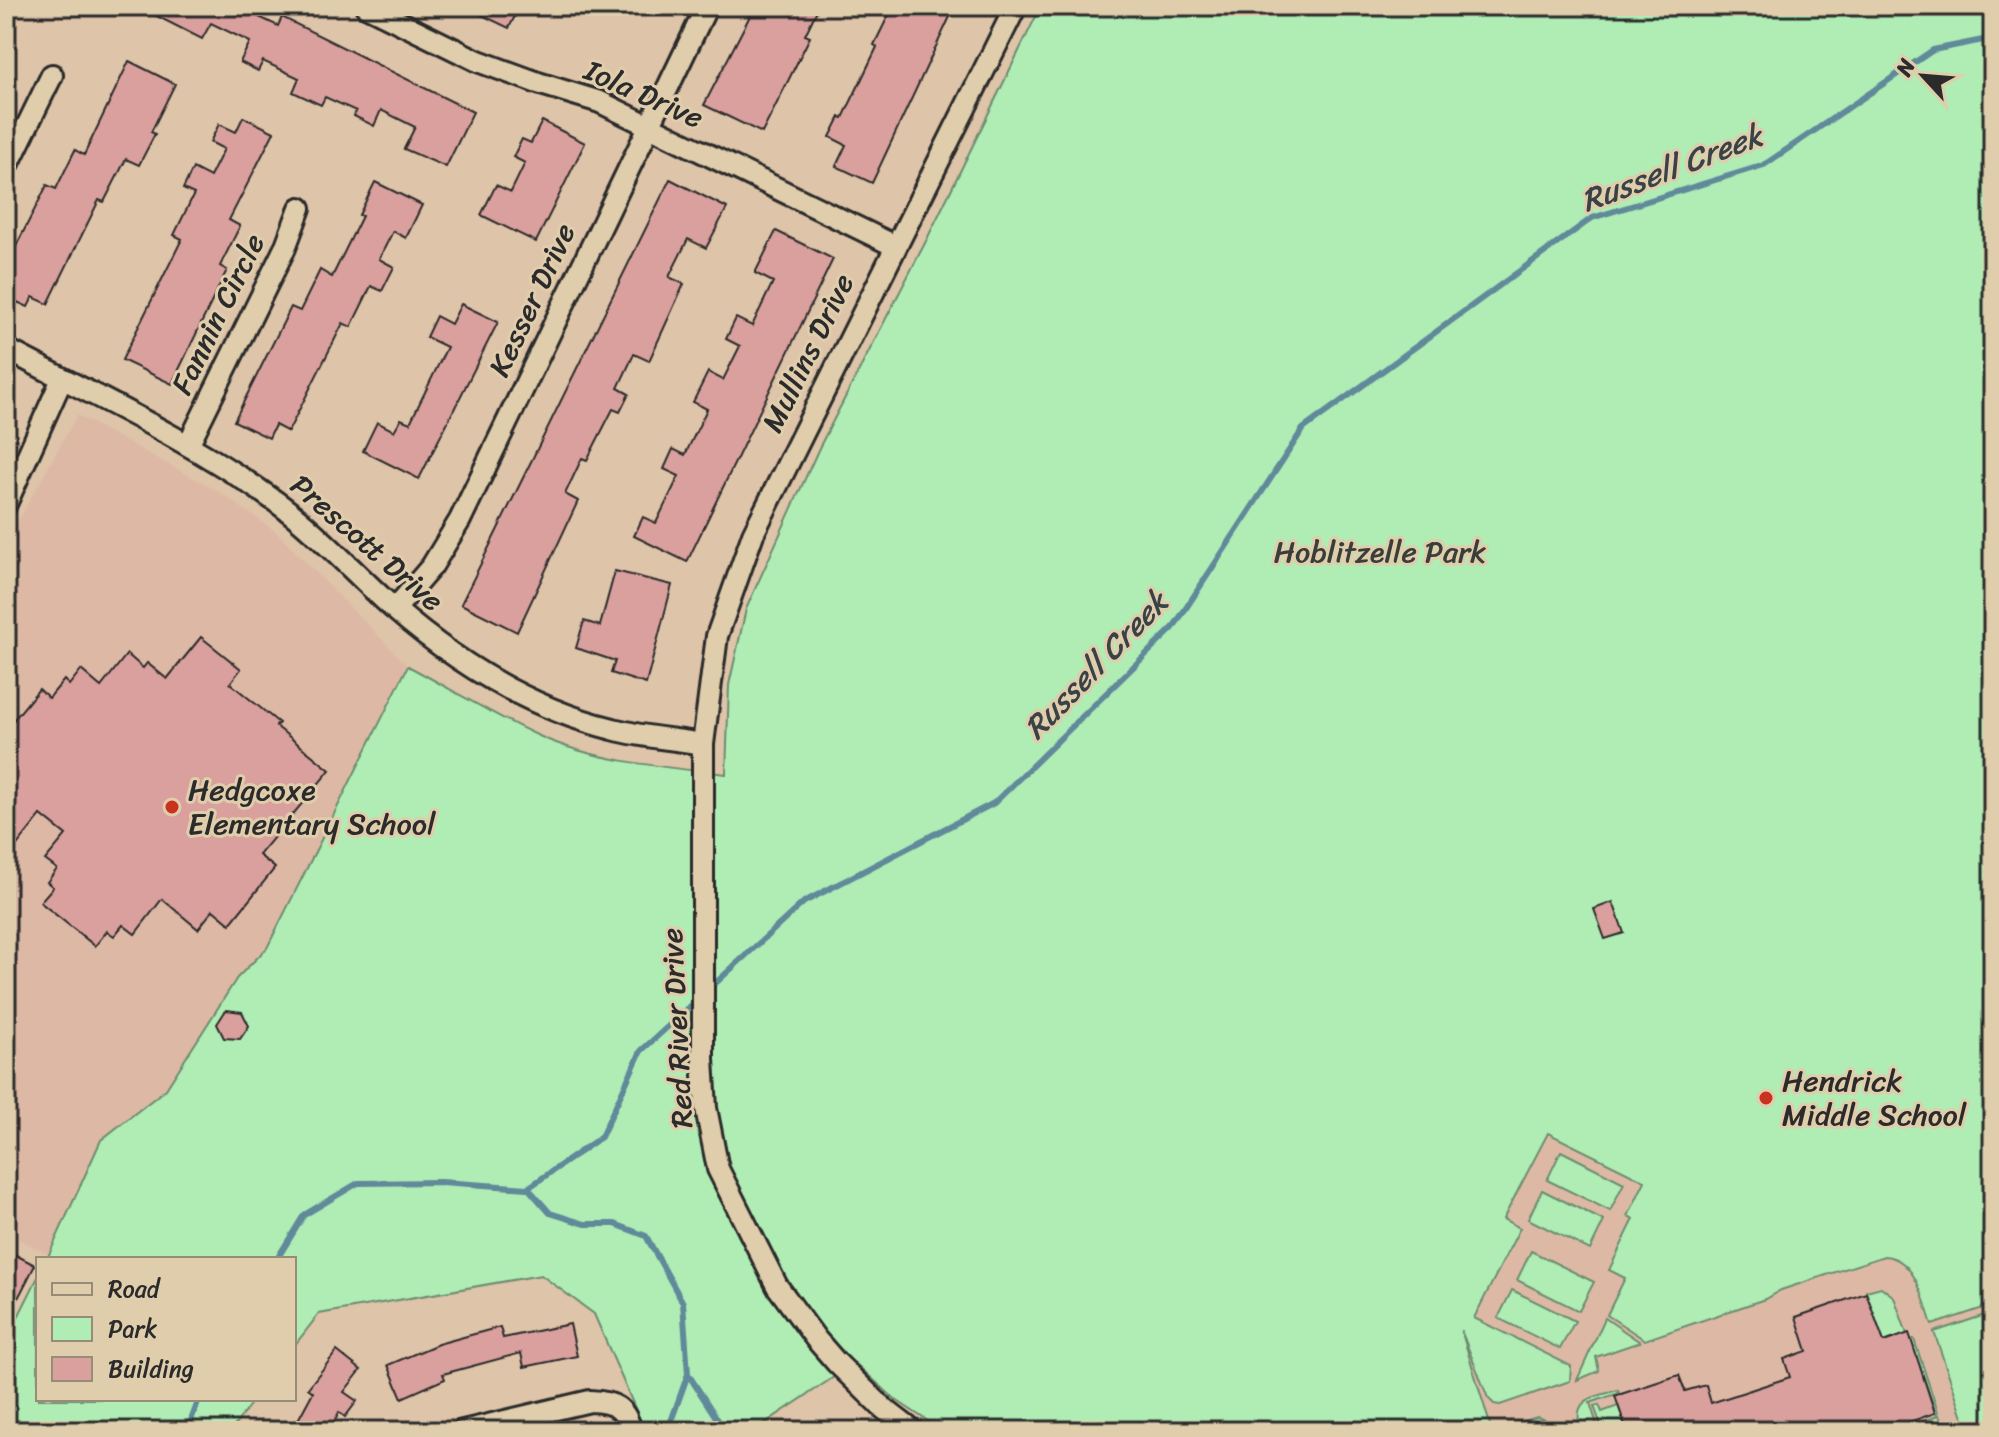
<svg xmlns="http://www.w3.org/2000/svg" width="1999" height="1437" viewBox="0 0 1999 1437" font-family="Sriracha,sans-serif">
  <rect width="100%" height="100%" fill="#dec4a8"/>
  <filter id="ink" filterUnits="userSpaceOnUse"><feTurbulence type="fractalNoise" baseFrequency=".0125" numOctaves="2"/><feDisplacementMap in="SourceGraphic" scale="16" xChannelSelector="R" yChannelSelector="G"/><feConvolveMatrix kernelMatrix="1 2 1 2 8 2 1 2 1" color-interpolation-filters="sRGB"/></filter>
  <g filter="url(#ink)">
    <!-- built -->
    <g fill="#ddb9a5">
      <path d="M77,415L218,491L275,531L408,666L267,948L236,978L166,1089L101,1140L49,1255L6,1232V543Z"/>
      <path d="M1993,803V1431H1492L1455,1310L1532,1108Z"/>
    </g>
    <!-- green -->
    <g fill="#afedb5" stroke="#6d8c70" stroke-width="2">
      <path d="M1041,6H1993V1431H1968L1934,1332L1988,1314L1986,1307L1932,1325C1924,1301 1916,1258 1884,1256L1781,1290L1765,1299L1645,1340L1607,1315L1625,1278L1609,1270L1634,1219L1628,1216L1645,1181L1548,1133L1503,1219L1520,1228L1474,1318L1571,1366L1570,1381L1500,1405L1494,1404L1488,1398L1461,1330L1492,1431H943L896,1400L855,1363L753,1431H645L594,1314L541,1275L319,1314L294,1346V1259H47L101,1140L166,1089L237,978L267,948L408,666C451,689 494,716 539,736C597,762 664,767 726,774L729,685L746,609L819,448L925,243Z"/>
      <path d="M1561,1151L1624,1183L1610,1211L1547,1180Z"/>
      <path d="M1542,1190L1604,1221L1590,1250L1528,1219Z"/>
      <path d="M1531,1251L1594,1282L1579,1311L1517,1280Z"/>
      <path d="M38,1277V1399H254L233,1428V1431H6V1341Z"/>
      <path d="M1881,1287L1894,1297L1907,1334L1884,1342L1866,1291Z"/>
      <path d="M1512,1290L1575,1321L1560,1349L1498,1318Z"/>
      <path d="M1605,1318L1640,1342L1596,1357L1599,1371L1577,1380Z"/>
      <path d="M1914,1339L1942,1424L1927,1429L1924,1421L1937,1416L1911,1340Z"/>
      <path d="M1618,1390L1619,1393L1590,1403L1599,1431H1581C1571,1398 1592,1398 1618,1390Z"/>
      <path d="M1599,1405L1602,1412L1618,1406L1626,1427L1622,1431H1603L1594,1406Z"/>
      <path d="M1537,1417L1551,1422L1556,1431H1503L1508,1426Z"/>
    </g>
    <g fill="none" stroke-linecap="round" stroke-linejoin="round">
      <!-- stream -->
      <g stroke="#60899a" stroke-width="6">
        <path d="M708,990L804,902L994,803L1173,628L1303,429L1592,218L1764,165L1933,50L1993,38"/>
        <path d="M528,1188L550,1213L585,1224H615L646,1236L683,1303L688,1374L669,1427"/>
        <path d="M277,1259L304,1215L358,1183L441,1182L528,1188L601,1137L641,1051L697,1000"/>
        <path d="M688,1374L723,1428"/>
        <path d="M187,1431L199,1399"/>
      </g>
    </g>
    <!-- building -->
    <g fill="#daa09e" stroke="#2b2b2b" stroke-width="2">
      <path d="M137,6H236L278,26L282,17L473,112L446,167L404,149L415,127L381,110L374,126L354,116L356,111L325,97L321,105L293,92L299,78L263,61L258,71L240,62L250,42L211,23L202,39Z"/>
      <path d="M463,6H520L509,28Z"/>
      <path d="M755,6H819L805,35L810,37L762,133L704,105Z"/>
      <path d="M893,6H955L872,183L836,166L846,145L830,137L840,117L843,118L877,47L874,45Z"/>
      <path d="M129,61L175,84L151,132L155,134L139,165L126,159L104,202L99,200L48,304L33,297L28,307L6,297V266L47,185L56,189L75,150L84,155Z"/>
      <path d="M243,117L274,132L229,220L240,226L220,266L227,270L172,384L122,360L182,239L174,235L194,194L183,189L193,168L210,177L224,149L210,142L219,124L236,132Z"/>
      <path d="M542,121L585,143L536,242L481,215L496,185L511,192L525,163L513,157L522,139L531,143Z"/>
      <path d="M670,179L727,208L706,248L688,239L669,277L684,284L649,361L634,354L618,388L629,394L620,412L613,409L587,460L582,458L565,494L578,501L517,632L461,604Z"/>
      <path d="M375,182L422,205L406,238L393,231L379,259L394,267L382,291L371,286L351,327L343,323L288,432L275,425L269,438L234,421L291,307L300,311L320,270L332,277L362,216L359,215Z"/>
      <path d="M776,231L833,259L687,562L634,536L643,517L656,523L679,476L664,469L673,449L685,455L707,409L693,402L708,372L723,380L740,346L726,339L736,318L752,326L773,282L755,273Z"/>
      <path d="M461,304L498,322L419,479L363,451L377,422L394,431L401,419L410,423L447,347L426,337L436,316L451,324Z"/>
      <path d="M615,571L672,585L646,684L611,673L615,661L576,648L584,621L600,626Z"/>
      <path d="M201,637L241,669L230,683L279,723L276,726L330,770L259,855L275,868L230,924L213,910L198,929L162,899L135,934L123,925L114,936L107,931L95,946L40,902L53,887L47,882L57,869L45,860L66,835L41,815L6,859V729L39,689L49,698L64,680L69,685L81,670L101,687L127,654L143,668L147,663L167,679Z"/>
      <path d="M1613,902L1624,933L1605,939L1594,909Z"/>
      <path d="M226,1010L242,1012L249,1026L240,1039L224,1038L217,1024Z"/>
      <path d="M6,1250L35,1265L6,1322Z"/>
      <path d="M1866,1293L1884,1342L1909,1333L1935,1413L1884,1431H1627L1615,1396L1679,1375L1685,1391L1706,1385L1711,1403L1790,1377L1784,1359L1807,1351L1796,1317Z"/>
      <path d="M570,1324L577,1356L524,1367L521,1353L443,1374L445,1379L402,1398L388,1365L438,1344L500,1327L503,1338Z"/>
      <path d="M337,1351L361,1370L344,1392L357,1401L345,1417L339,1412L330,1431H292L313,1392L308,1388Z"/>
    </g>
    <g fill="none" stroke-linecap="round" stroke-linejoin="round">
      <defs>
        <g id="minor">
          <path d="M366,6L478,61L538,83L600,102L895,246"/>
          <path d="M6,169L52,75"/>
          <path d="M6,349C97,397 192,441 275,501C318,532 353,572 392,607C455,662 531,709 613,729C642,737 673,739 703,744"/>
          <path d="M188,445L285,248L300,208"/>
          <path d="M6,504L62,379"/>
          <path d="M395,609L432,566L460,520L707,6"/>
          <path d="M463,1431L590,1401C614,1402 625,1407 631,1431"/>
          <path d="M913,1431L883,1408L836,1362L816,1339L777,1286L718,1169L706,1108L703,1059V744L717,636L753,534L1016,6"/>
        </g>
      </defs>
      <!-- minor casing -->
      <use href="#minor" stroke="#2b2b2b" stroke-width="26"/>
      <!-- minor -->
      <use href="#minor" stroke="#dfcdab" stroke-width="20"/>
    </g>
  </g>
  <!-- markers -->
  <g fill="#c8321e" stroke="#dfcdab" stroke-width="3">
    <circle cx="172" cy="807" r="8"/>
    <circle cx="1766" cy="1098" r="8"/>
  </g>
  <g text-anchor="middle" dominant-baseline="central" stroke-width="6" stroke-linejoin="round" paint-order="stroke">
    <!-- street labels -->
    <g font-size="30" fill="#2b2b2b" stroke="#dfcdab">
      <text transform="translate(644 94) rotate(24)">Iola Drive</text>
      <text transform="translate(532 300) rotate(-65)">Kesser Drive</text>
      <text transform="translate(218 314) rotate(-64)">Fannin Circle</text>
      <text transform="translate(808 353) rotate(-64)">Mullins Drive</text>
      <text transform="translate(367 543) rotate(41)">Prescott Drive</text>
      <text transform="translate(677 1028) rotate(-93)">Red River Drive</text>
    </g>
    <!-- park labels -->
    <g font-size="30" fill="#383e39" stroke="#dfcdab">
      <text x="1380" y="552">Hoblitzelle Park</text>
    </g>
    <!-- poi labels -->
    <g font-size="30" fill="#2b2b2b" stroke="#dfcdab" text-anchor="start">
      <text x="188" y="790">Hedgcoxe<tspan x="188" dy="34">Elementary School</tspan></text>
      <text x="1782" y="1081">Hendrick<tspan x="1782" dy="34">Middle School</tspan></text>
    </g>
    <!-- water labels -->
    <g font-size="32" font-style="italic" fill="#384247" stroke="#dfcdab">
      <text transform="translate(1672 168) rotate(-21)">Russell Creek</text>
      <text transform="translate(1096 665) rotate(-46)">Russell Creek</text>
    </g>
  </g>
  <!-- margin -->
  <rect width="1999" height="1437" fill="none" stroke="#dfcdab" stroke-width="32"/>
  <rect x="16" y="16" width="1967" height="1405" fill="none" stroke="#2b2b2b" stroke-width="3" filter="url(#ink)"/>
  <!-- legend -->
  <rect x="36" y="1257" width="260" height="144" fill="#dfcdab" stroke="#978c78" stroke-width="2"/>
  <rect x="52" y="1283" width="40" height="12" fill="#dfcdab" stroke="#978c78" stroke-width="2"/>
  <text x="108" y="1297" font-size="24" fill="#2b2b2b">Road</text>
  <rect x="52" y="1317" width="40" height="24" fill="#afedb5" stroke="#978c78" stroke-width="2"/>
  <text x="108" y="1337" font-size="24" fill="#2b2b2b">Park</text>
  <rect x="52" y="1357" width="40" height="24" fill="#daa09e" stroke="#978c78" stroke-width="2"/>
  <text x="108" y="1377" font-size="24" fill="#2b2b2b">Building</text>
  <!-- north arrow -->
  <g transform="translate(1923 76) rotate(296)" stroke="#dfcdab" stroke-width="6" paint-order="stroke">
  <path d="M0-6L14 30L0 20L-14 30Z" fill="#2b2b2b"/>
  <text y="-12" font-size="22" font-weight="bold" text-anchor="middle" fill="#2b2b2b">N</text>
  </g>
</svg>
